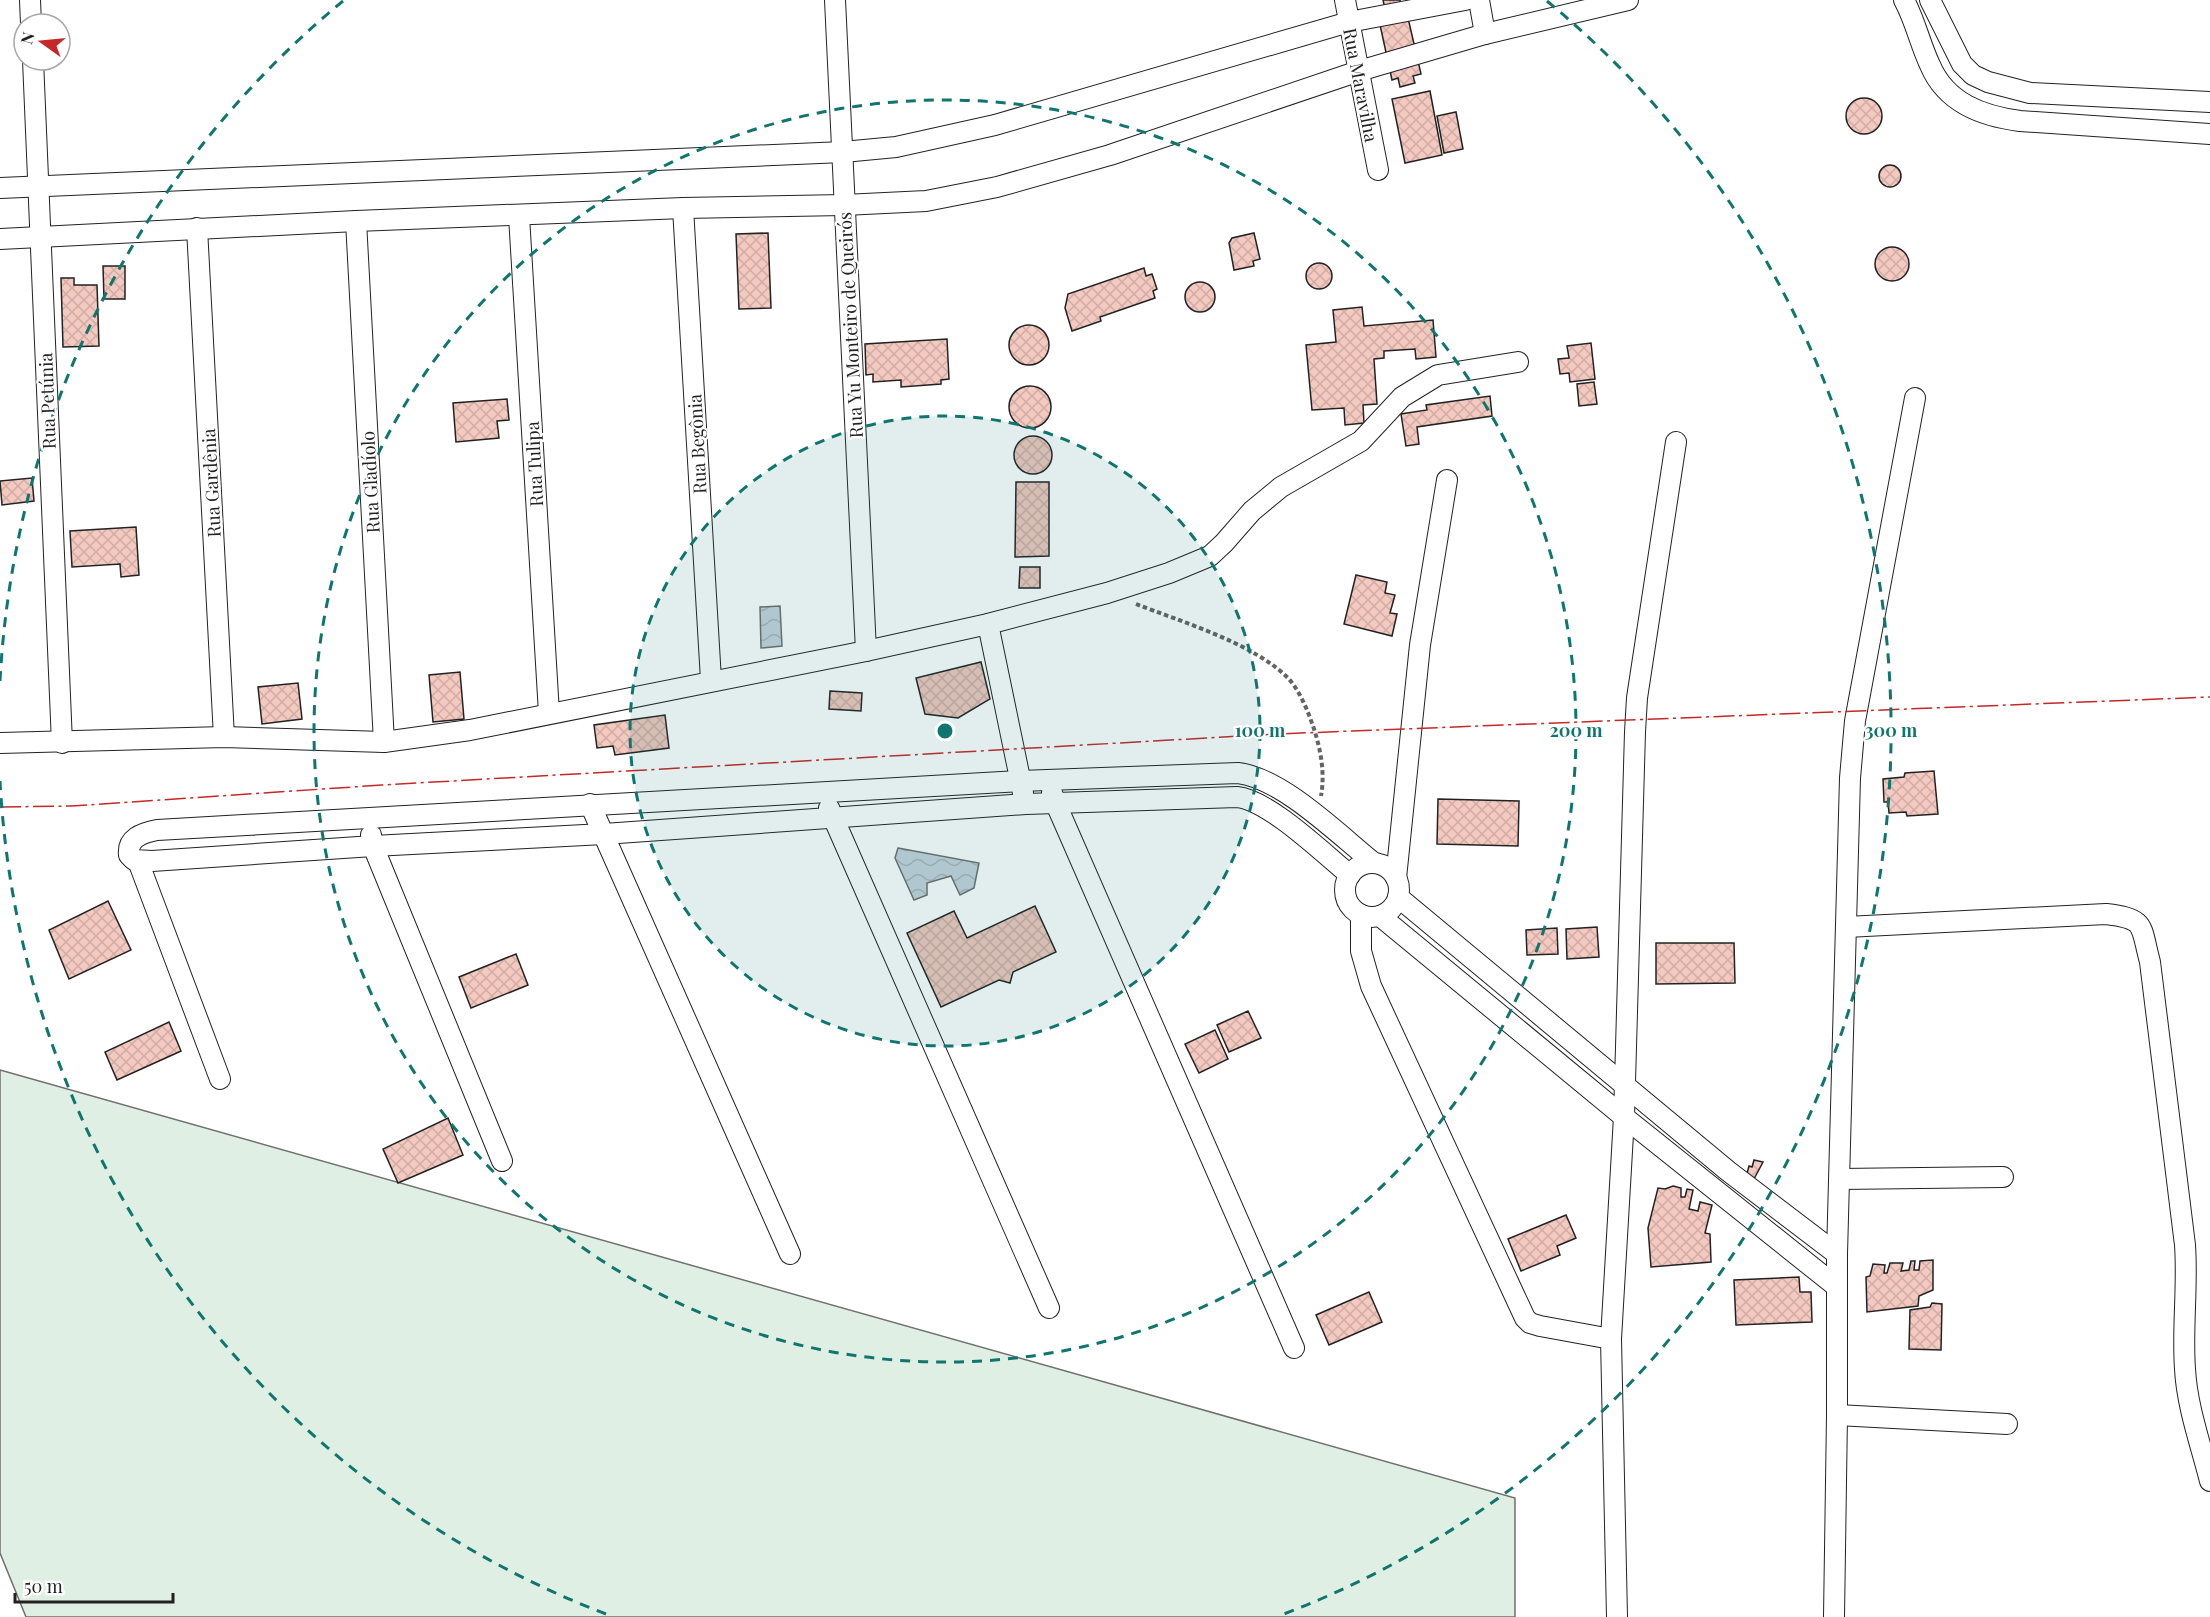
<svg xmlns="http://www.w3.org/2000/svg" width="2210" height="1617" viewBox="0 0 2210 1617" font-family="'Playfair Display',serif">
  <defs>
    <pattern id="water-waves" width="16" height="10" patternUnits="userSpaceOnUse" patternTransform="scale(1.5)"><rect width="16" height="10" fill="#c7d3dd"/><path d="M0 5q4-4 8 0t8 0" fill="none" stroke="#abb5bd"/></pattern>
    <pattern id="building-cross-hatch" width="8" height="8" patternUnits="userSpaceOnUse" patternTransform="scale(1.5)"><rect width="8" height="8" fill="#f3c9c0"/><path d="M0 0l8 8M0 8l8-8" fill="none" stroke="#d0aca5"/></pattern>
  </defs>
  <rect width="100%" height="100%" fill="#fff"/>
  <!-- green -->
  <path fill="#e0efe3" stroke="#6f6f6f" stroke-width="1.5" d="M0,1070L1515,1498V1617H26L0,1553Z"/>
  <!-- water -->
  <g fill="url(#water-waves)" stroke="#6f6f6f" stroke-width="1.5">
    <path d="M780,606L782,646L761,648L760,607Z"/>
    <path d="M898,848L979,863L974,888L960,895L951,876L927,883V895L914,900L895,858Z"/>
  </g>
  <!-- building -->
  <g fill="url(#building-cross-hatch)" stroke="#222" stroke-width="1.5">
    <path d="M1383,0H1400L1401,6L1405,5L1421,74L1413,76L1415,83L1400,87L1398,78L1392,80L1377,11L1385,9Z"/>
    <path d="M1430,91L1442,155L1405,163L1392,99Z"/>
    <circle cx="1864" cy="116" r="18"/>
    <path d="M1456,112L1463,149L1444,153L1437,116Z"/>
    <circle cx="1890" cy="176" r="11"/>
    <path d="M768,233L771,308L739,309L736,234Z"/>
    <path d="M1254,233L1260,259L1253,261L1254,266L1234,270L1229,243L1232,238Z"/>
    <circle cx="1892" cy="264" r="17"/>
    <circle cx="1319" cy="276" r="13"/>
    <path d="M103,266H125V299H104Z"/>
    <path d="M1144,268L1146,276L1152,274L1157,289L1153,291L1155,298L1100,317L1101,321L1072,331L1065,308L1068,294Z"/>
    <path d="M61,278H74V285H97L99,346L63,347Z"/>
    <circle cx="1200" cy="297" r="15"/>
    <path d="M1362,307L1364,326L1433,320L1436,357L1416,359L1415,349L1384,351V358L1374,359L1377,404L1363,405L1364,423L1345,425L1344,408L1312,410L1306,345L1336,342L1333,310Z"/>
    <circle cx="1029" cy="345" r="20"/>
    <path d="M947,339L949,379L941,380V384L901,387V380L873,382V374L866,375L865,344Z"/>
    <path d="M1591,343L1595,379L1570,382L1569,373L1560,374L1558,359L1569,358L1567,346Z"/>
    <path d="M1594,382L1597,404L1579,406L1577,384Z"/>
    <circle cx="1030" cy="407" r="21"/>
    <path d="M1490,396L1492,416L1417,427L1419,444L1406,446L1401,414L1427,410L1426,405Z"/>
    <path d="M507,399L509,420L497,421L499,438L456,442L453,403Z"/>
    <circle cx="1033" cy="455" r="19"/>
    <path d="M32,478L34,501L2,505L0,481Z"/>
    <path d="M1016,482H1049V556L1015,557Z"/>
    <path d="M136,527L139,575L121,577L120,564L72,567L70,531Z"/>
    <path d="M1020,567H1040V588H1019Z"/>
    <path d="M1356,575L1387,582L1385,593L1395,595L1390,613L1397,614L1392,636L1344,624Z"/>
    <path d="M981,662L990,699L958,718L925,714L916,678Z"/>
    <path d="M460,672L464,719L433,722L429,675Z"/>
    <path d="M298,683L302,719L262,724L258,687Z"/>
    <path d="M830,691L862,693L861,711L829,709Z"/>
    <path d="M665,715L669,748L615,755L613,746L597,748L594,725Z"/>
    <path d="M1934,771L1938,814L1907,816L1906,812L1889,813L1888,802H1884L1883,779L1904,777L1905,773Z"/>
    <path d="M1438,799L1519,801L1518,846L1437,844Z"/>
    <path d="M108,901L131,950L69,979L49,930Z"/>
    <path d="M1035,906L1056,952L1013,972L1010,983L999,980L941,1007L907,933L954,911L967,938Z"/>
    <path d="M1597,927L1599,957L1567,959L1566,929Z"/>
    <path d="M1557,928L1558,954L1527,955L1526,930Z"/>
    <path d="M1656,943H1734L1735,983L1656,984Z"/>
    <path d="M516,954L528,985L471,1008L459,977Z"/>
    <path d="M1248,1011L1261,1038L1229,1052L1217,1025Z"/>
    <path d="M169,1022L181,1051L117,1080L105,1052Z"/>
    <path d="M1215,1030L1228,1059L1199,1073L1185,1044Z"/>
    <path d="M448,1118L463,1155L398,1183L383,1149Z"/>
    <path d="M1754,1160L1763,1162L1754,1179L1746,1177L1749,1166L1752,1167Z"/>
    <path d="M1673,1186L1681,1188V1197H1685L1687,1189L1693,1190L1689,1209L1698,1211L1700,1202L1712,1205L1705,1233L1710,1234L1711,1262L1651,1267L1648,1228L1658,1188L1665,1189Z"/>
    <path d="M1566,1215L1576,1238L1557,1246L1560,1255L1521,1271L1508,1239Z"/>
    <path d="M1933,1260V1290L1919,1296L1918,1306L1867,1312L1866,1277L1870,1276L1873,1264L1885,1265L1884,1273H1887L1890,1263H1903L1901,1271L1909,1270L1911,1261H1915L1914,1270H1919L1920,1261Z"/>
    <path d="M1799,1277L1800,1292H1811L1812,1322L1736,1325L1734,1280Z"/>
    <path d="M1369,1292L1382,1322L1329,1345L1316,1315Z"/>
    <path d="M1932,1303L1942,1304L1941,1350L1909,1349L1910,1310L1930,1307Z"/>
  </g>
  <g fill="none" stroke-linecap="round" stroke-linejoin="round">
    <defs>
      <g id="minor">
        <path d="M30,0L31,24"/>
        <path d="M835,0L866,651"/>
        <path d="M1345,0L1378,170"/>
        <path d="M1479,0L1485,34"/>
        <path d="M1904,0C1915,20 1920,44 1930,65C1946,103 1982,116 2020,121L2210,134"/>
        <path d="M1930,0L1962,64L1973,75L1988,82L2030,93L2210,102"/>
        <path d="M33,60L62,743"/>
        <path d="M0,188L843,152L896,147L995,125L1349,22L1465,0"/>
        <path d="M683,208L711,680"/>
        <path d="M519,216L549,713"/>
        <path d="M356,221L384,742"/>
        <path d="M197,228L224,737"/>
        <path d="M0,239L356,221L683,208L844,205L926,201L997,187L1110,155L1359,71L1485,34L1628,0"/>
        <path d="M988,624L1023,793"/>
        <path d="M0,743L224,737L384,742L470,730L866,651L988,624L1107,593L1169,573L1210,556L1224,543L1252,511L1281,487L1361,441L1402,397L1438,375L1518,362"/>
        <path d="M1052,793L1056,804L1294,1348"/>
        <path d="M590,804L790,1254"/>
        <path d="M829,808L1049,1308"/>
        <path d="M371,835L373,846L502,1161"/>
        <path d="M138,861L220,1079"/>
        <circle cx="1372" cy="890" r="27"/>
        <path d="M1350,875C1324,854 1269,800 1237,797L1026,804L604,834L373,846L152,861L134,860L129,855C127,838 142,833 157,830L1020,781L1238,773C1282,778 1339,835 1374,863"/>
        <path d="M1396,878L1420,645L1447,480"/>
        <path d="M1398,897L1728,1171L1837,1254"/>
        <path d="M1361,915V951L1371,986L1525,1318L1530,1323L1540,1326L1611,1339"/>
        <path d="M1380,916L1624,1117L1837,1287"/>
        <path d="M1846,927L2106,914C2147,919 2140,925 2150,962L2185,1245C2188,1287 2182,1328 2185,1369C2187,1407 2201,1445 2210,1481"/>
        <path d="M1840,1179L2003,1177"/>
        <path d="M1837,1415L2007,1424"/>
        <path d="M1617,1617L1611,1339L1624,1117L1635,732L1637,698L1676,442"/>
        <path d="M1834,1617L1837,1415V1254L1850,778L1855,721L1915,398"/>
      </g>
    </defs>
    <!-- minor casing -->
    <use href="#minor" stroke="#222" stroke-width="22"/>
    <!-- path -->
    <path stroke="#646464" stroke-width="4" stroke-dasharray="4.5 3" stroke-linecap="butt" d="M1136,604C1182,622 1253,643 1288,678C1301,692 1309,714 1315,732C1321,752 1325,774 1321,796"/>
    <!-- minor -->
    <use href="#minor" stroke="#fff" stroke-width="20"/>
    <!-- power -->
    <path stroke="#c62828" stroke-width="1.5" stroke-dasharray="21 4.5 3 4.5" stroke-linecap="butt" d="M0,807L72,806L382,785L1277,734L2210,697"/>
  </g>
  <!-- distance rings -->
  <circle cx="945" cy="731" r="315" fill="#0f766e" fill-opacity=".12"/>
  <g fill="none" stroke="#0f766e" stroke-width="3" stroke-dasharray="10 8">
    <circle cx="945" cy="731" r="315"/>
    <circle cx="945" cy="731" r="631"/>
    <path d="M606 1614A946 946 0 0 1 0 781M0 681A946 946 0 0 1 343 1M1547 1A946 946 0 0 1 1284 1614"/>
  </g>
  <g text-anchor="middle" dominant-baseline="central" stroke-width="4.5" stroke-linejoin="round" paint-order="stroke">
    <!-- street labels -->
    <g font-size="18" fill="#222" stroke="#fff">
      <text transform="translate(1361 85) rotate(79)">Rua Maravilha</text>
      <text transform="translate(850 325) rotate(-93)">Rua Yu Monteiro de Queirós</text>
      <text transform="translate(47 401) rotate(-92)">Rua Petúnia</text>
      <text transform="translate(697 444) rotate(-93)">Rua Begônia</text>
      <text transform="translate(534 464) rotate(-93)">Rua Tulipa</text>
      <text transform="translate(370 482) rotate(-93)">Rua Gladíolo</text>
      <text transform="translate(211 483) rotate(-93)">Rua Gardênia</text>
    </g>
  </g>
  <circle cx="945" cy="731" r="9" fill="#0f766e" stroke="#fff" stroke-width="3"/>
  <g font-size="18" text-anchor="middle" font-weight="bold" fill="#0f766e" stroke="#fff" stroke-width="4.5" stroke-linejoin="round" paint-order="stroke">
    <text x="1260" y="737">100 m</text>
    <text x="1576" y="737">200 m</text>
    <text x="1891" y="737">300 m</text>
  </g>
  <!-- north arrow -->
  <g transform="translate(42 42) rotate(285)"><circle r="28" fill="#ffffff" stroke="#a7a7a7" stroke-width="1.5"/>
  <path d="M0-4.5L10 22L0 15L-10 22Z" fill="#c62828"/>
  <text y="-9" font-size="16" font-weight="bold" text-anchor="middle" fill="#222222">N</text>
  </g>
  <!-- scale -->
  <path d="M15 1593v9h158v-9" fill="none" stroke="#222222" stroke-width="3"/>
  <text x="24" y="1593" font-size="18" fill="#222222" stroke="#ffffff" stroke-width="4.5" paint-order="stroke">50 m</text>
</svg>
